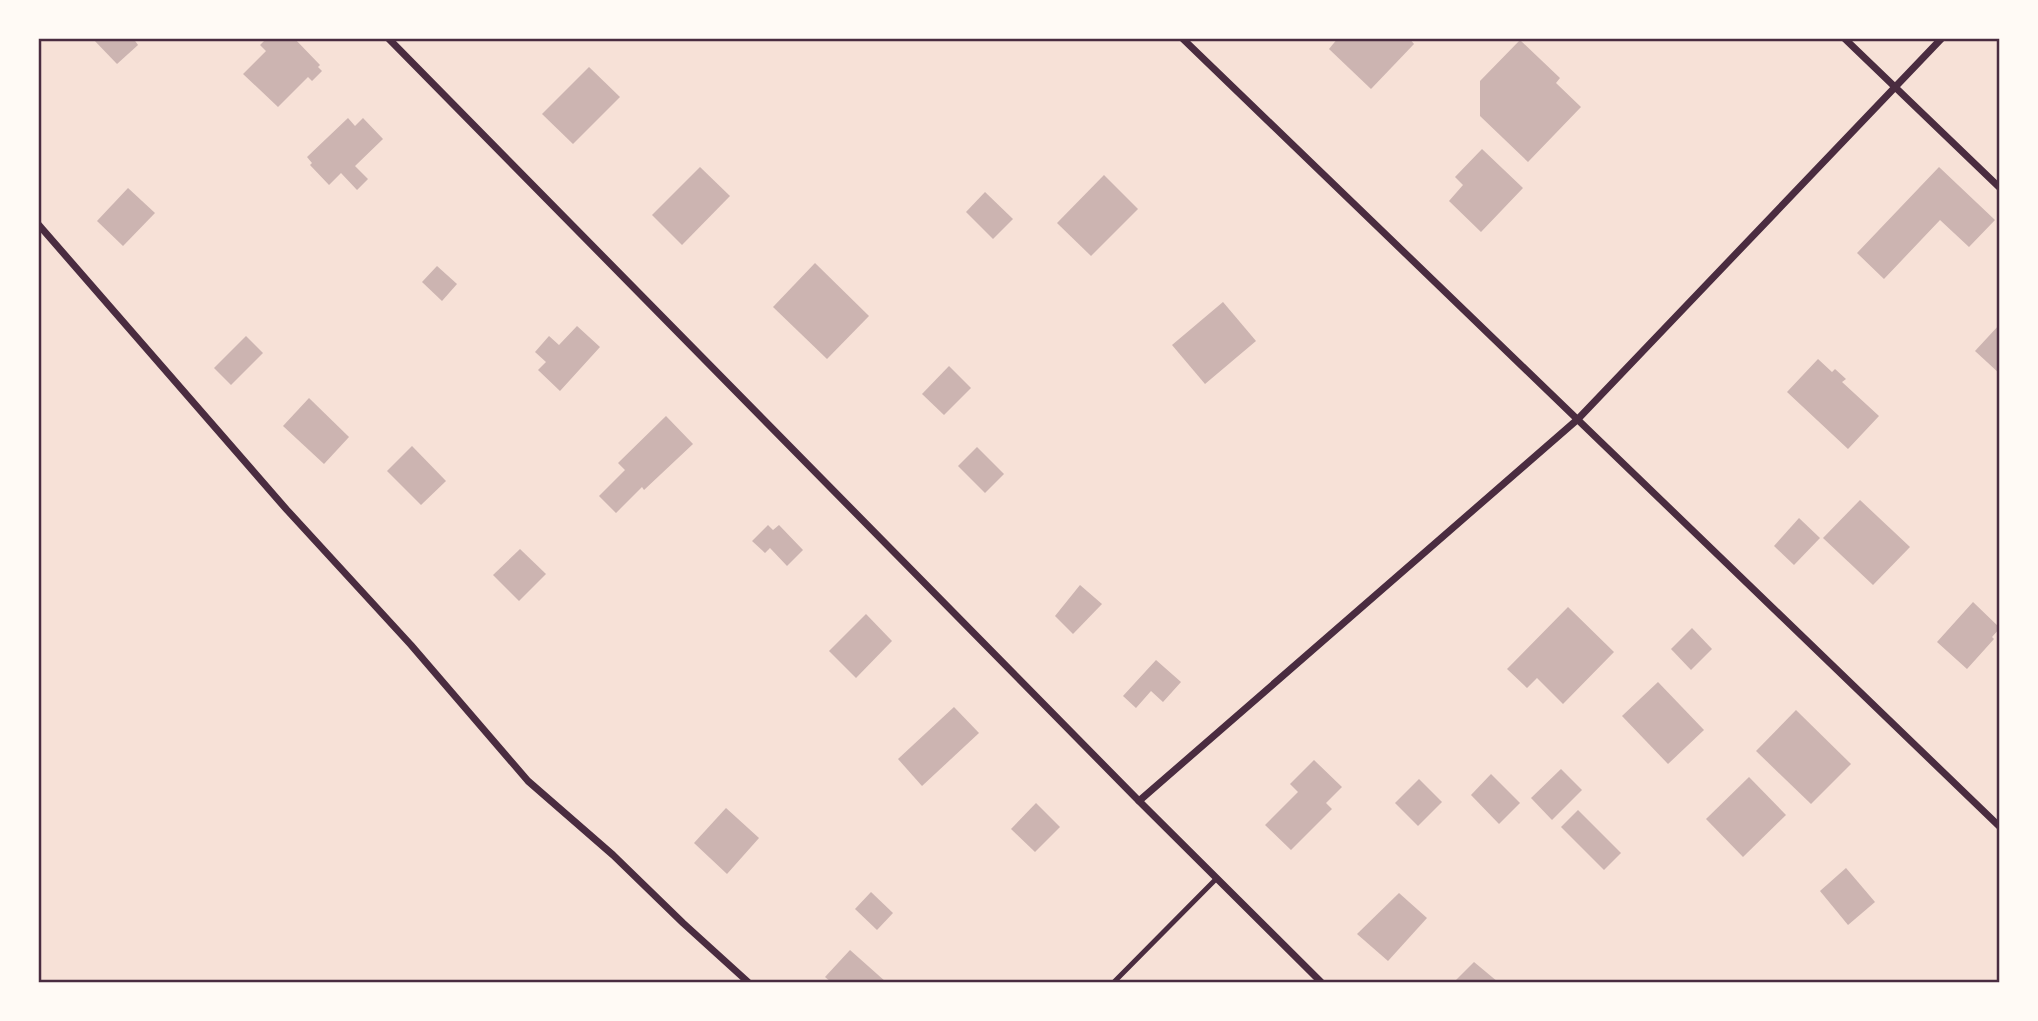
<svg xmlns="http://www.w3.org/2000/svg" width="2038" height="1021" viewBox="0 0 2038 1021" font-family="Spectral,serif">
  <rect width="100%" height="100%" fill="#f7e1d7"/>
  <!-- building -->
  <g fill="#ccb4b1">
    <path d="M92,38H133L138,45L117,64Z"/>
    <path d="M267,38H294L320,65L318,67L322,71L312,81L308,77L278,107L243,74L266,51L260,45Z"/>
    <path d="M1338,38H1409L1414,44L1371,89L1329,49Z"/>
    <path d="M1520,40L1560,78L1556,83L1581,107L1528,162L1480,116V81Z"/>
    <path d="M589,67L620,97L573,144L542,114Z"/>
    <path d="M348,118L355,126L363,118L383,139L355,166L368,179L357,190L341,173L329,185L310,165L312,163L307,157Z"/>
    <path d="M1482,149L1523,188L1481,232L1449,201L1463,185L1455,177Z"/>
    <path d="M700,167L730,196L682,245L652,215Z"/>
    <path d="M1939,167L1995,220L1969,247L1940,220L1884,279L1857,253Z"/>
    <path d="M1104,175L1138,209L1091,256L1057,223Z"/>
    <path d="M128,188L155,213L123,246L97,221Z"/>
    <path d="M985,192L1013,219L993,239L966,212Z"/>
    <path d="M815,263L869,316L827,359L773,307Z"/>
    <path d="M437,266L457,284L442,301L422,282Z"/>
    <path d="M1223,302L1256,341L1205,384L1172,345Z"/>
    <path d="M2000,324V374L1975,351Z"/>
    <path d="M577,326L600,347L560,391L538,370L546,362L535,352L549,336L559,345Z"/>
    <path d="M246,336L263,353L231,385L214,368Z"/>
    <path d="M1818,359L1832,372L1835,369L1846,379L1842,382L1879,416L1848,449L1787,392Z"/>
    <path d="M949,366L971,388L944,415L922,394Z"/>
    <path d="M309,398L349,437L324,464L283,426Z"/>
    <path d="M666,416L693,444L644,490L642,487L616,513L599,496L625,470L618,463Z"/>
    <path d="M412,446L446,481L421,505L387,471Z"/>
    <path d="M977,447L1004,474L985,493L958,466Z"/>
    <path d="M1860,500L1910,547L1873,585L1823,538Z"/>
    <path d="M1799,518L1820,538L1794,565L1774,546Z"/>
    <path d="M768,525L773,530L779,525L803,550L787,566L770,548L765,553L752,541Z"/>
    <path d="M520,549L546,574L519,601L493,575Z"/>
    <path d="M1080,585L1102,604L1073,634L1055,616Z"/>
    <path d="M1973,602L2000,628L1992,637L1994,639L1967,669L1937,642Z"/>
    <path d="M1568,607L1614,652L1563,704L1537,678L1527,688L1507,669Z"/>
    <path d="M866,614L892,641L856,678L829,651Z"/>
    <path d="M1692,628L1712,649L1691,670L1671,649Z"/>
    <path d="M1156,660L1181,682L1163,702L1151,691L1136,708L1123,696Z"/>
    <path d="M1658,682L1704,730L1668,764L1622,716Z"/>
    <path d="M954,707L979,733L922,786L898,759Z"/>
    <path d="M1796,710L1851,764L1811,804L1756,751Z"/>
    <path d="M1314,760L1342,787L1326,803L1332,809L1291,850L1265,825L1298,792L1290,784Z"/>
    <path d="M1561,769L1582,790L1552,820L1531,798Z"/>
    <path d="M1491,774L1520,803L1499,824L1471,795Z"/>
    <path d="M1749,777L1786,815L1743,857L1706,819Z"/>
    <path d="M1419,779L1442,802L1418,826L1395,803Z"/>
    <path d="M1036,803L1060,827L1035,852L1011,829Z"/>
    <path d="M726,808L759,838L727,874L694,843Z"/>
    <path d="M1578,810L1621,853L1604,870L1561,827Z"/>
    <path d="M1846,868L1875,902L1848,925L1820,891Z"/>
    <path d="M871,892L893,913L877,930L855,909Z"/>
    <path d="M1399,893L1427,918L1388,961L1357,934Z"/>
    <path d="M850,950L886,982H831L825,977Z"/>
    <path d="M1474,962L1498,982H1454Z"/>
  </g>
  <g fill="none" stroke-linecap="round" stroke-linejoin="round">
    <!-- service -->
    <path stroke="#4a2c40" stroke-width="5" d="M1114,982L1217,878"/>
    <!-- minor -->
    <g stroke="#4a2c40" stroke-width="7">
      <path d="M388,38L1139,801L1321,982"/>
      <path d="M1182,38L2000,827"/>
      <path d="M1844,38L2000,188"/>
      <path d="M38,224L287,510L411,645L528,781L613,855L683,923L748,982"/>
      <path d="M1139,801L1578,419L1942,38"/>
    </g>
  </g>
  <!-- border -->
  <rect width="2038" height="1021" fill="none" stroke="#fffaf5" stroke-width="80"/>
  <rect x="40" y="40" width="1958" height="941" fill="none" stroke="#4a2c40" stroke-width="2.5"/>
</svg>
